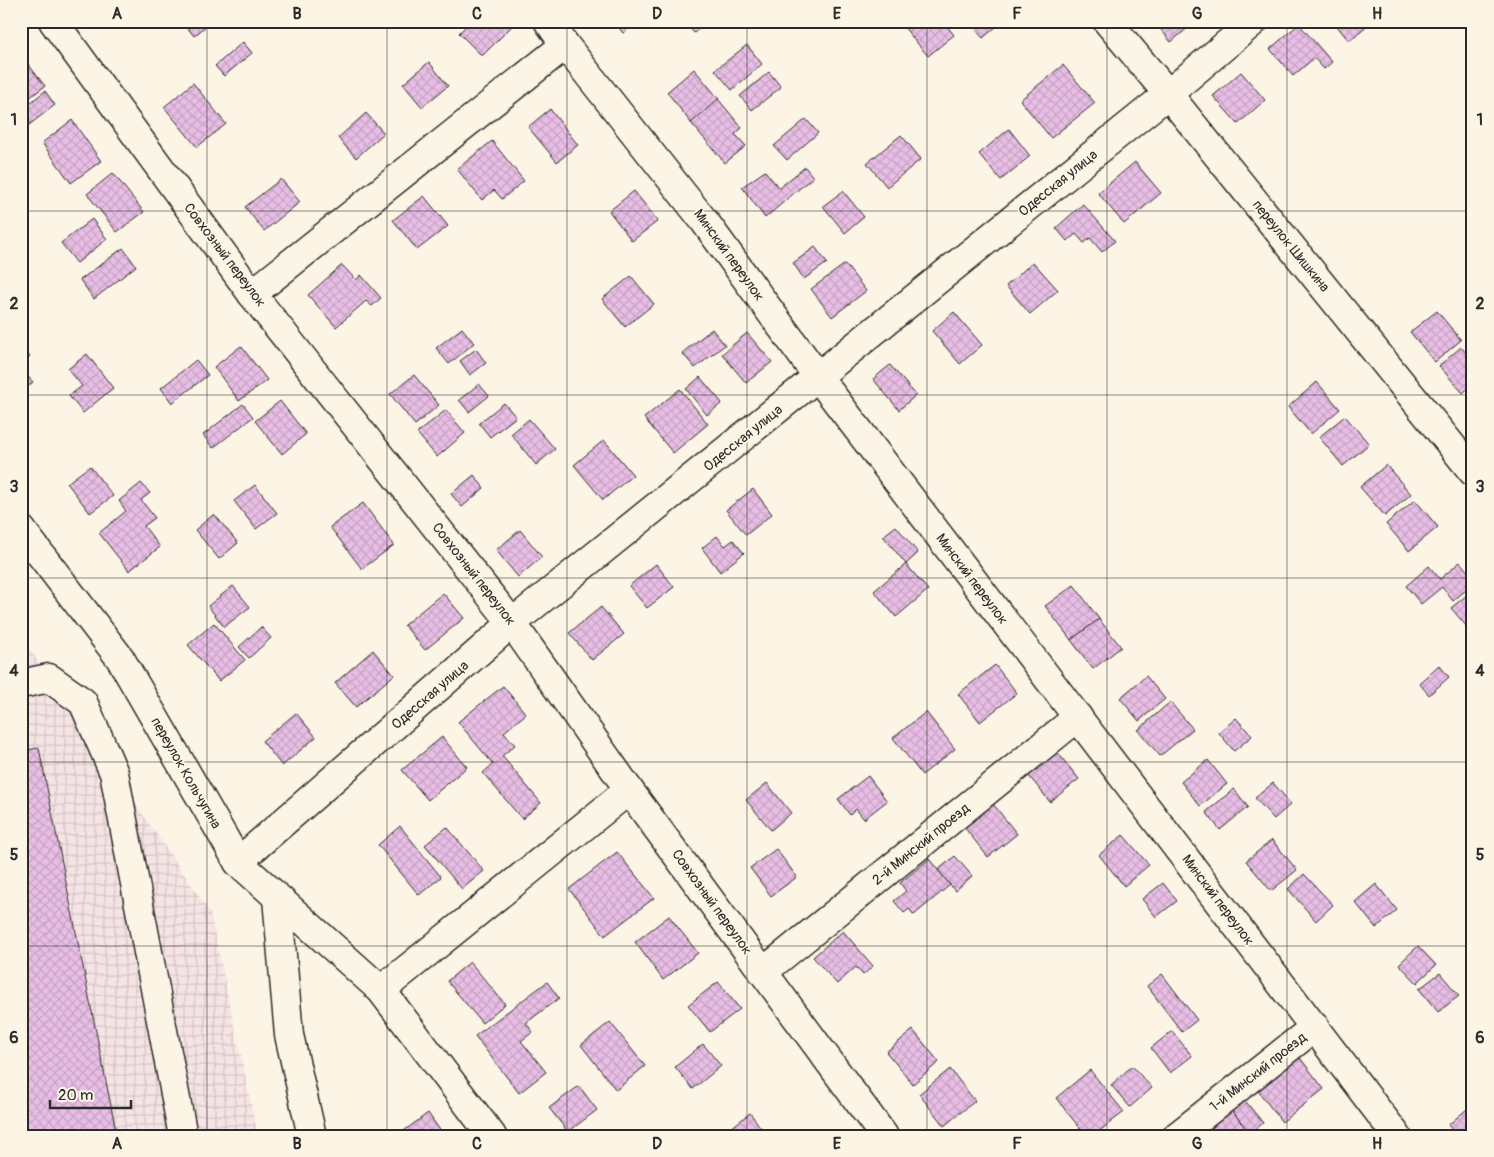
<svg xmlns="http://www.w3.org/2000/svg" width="1494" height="1157" viewBox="0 0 1494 1157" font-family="Pangolin,sans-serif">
  <defs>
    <pattern id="industrial-grid" width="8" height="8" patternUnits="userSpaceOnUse" patternTransform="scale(1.25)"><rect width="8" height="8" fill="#f6e4e5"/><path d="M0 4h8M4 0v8" fill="none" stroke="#d3c4c5"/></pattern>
    <pattern id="building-cross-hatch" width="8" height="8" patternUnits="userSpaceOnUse" patternTransform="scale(1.25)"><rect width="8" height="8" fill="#e8bee5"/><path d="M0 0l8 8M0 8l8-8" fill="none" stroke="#c7a3c5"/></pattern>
  </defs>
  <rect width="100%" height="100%" fill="#fcf5e5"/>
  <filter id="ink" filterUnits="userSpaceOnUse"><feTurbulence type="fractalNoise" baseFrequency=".02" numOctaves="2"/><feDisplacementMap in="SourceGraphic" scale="10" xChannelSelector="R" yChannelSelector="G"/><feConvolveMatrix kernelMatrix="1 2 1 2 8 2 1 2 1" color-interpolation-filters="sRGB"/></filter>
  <g filter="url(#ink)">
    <!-- industrial -->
    <path fill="url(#industrial-grid)" d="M21,637L210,912L258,1136H21Z"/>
    <!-- building -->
    <g fill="url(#building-cross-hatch)" stroke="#2b2b2b">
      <path d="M182,21H212L194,36Z"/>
      <path d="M471,21H512L514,24L482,56L459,33Z"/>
      <path d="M614,21H637L623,33Z"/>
      <path d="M684,21H708L694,33Z"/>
      <path d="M909,21H943L954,35L928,56L903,26Z"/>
      <path d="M968,21H1003L983,38Z"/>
      <path d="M1154,21H1196L1171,42Z"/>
      <path d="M1333,21H1371V22L1349,41Z"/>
      <path d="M1299,24L1332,62L1324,69L1314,58L1293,76L1270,49Z"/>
      <path d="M243,42L252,53L224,76L215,66Z"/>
      <path d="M747,45L762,64L732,90L715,70Z"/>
      <path d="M21,55L45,86L21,104Z"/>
      <path d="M429,62L448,86L422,107L403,84Z"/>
      <path d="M1063,65L1095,103L1051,138L1020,100Z"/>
      <path d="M694,69L719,99L691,123L667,92Z"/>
      <path d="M769,72L781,87L752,110L740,96Z"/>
      <path d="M1241,72L1265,100L1238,124L1213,96Z"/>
      <path d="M193,83L226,124L197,147L164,107Z"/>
      <path d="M45,91L55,105L29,125L21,115V110Z"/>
      <path d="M718,99L742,128L735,134L746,146L725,163L691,123Z"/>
      <path d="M550,109L578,145L557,162L528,127Z"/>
      <path d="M366,113L384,133L356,158L338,138Z"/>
      <path d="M806,119L818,133L787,160L774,146Z"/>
      <path d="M72,120L101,161L71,183L42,143Z"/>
      <path d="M1009,129L1030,156L1001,180L979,154Z"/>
      <path d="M901,135L921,159L887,187L867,163Z"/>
      <path d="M492,141L524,181L502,199L494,190L482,200L457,169Z"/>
      <path d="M1135,162L1161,193L1124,224L1098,193Z"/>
      <path d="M805,167L813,177L765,218L742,187L765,171L779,188Z"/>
      <path d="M113,173L144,212L117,232L87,194Z"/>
      <path d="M281,179L300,202L264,231L245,207Z"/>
      <path d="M634,191L658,221L632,241L609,211Z"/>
      <path d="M843,191L864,217L845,233L823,206Z"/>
      <path d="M424,196L448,226L417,250L393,220Z"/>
      <path d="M1083,204L1115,241L1102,252L1090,238L1084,243L1076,234L1067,241L1056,228Z"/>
      <path d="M92,219L107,239L77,263L61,243Z"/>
      <path d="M815,247L827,263L804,279L793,263Z"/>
      <path d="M123,248L136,266L94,299L80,280Z"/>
      <path d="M1033,262L1058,290L1030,314L1006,286Z"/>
      <path d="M845,264L866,291L832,317L811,289Z"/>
      <path d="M342,265L356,280L361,275L381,298L372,306L366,301L336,327L308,295Z"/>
      <path d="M631,276L654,304L625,327L602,299Z"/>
      <path d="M1437,311L1461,340L1435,362L1410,332Z"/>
      <path d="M954,312L982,345L960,364L932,331Z"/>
      <path d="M462,328L474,343L449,364L436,348Z"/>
      <path d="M712,329L725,345L695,368L682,353Z"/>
      <path d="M747,333L772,362L746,383L722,354Z"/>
      <path d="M21,346L30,357L21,364Z"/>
      <path d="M241,346L267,380L239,401L214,367Z"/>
      <path d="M1461,347L1473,361V384L1463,393L1439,366Z"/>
      <path d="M476,349L486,363L470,375L460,361Z"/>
      <path d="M87,354L113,388L83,413L69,396L82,386L68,369Z"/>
      <path d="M196,360L208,375L172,403L161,388Z"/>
      <path d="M890,365L916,395L899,410L873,379Z"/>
      <path d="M21,369L33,382L21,392Z"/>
      <path d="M414,375L439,405L415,425L390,394Z"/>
      <path d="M700,377L722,403L707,415L686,389Z"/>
      <path d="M1317,382L1340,409L1311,434L1288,407Z"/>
      <path d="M479,384L489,396L469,412L459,400Z"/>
      <path d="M680,389L708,424L673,453L644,418Z"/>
      <path d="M280,401L306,434L282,454L255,421Z"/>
      <path d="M504,403L516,417L490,437L479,423Z"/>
      <path d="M243,404L253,417L213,448L203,435Z"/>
      <path d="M446,410L465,433L437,457L417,433Z"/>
      <path d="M1345,416L1369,444L1343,466L1319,437Z"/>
      <path d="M529,419L555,449L536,465L511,434Z"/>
      <path d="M604,440L633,475L603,500L574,465Z"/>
      <path d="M1386,465L1411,494L1385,516L1360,487Z"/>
      <path d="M90,466L113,496L90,513L67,483Z"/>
      <path d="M474,475L484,488L462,507L451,494Z"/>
      <path d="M141,483L150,493L141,500L155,518L144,526L160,547L129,571L99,533L126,511L119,501Z"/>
      <path d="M255,485L277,513L256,529L234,501Z"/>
      <path d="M753,489L772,514L746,535L726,510Z"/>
      <path d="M1415,500L1438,527L1409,551L1386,524Z"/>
      <path d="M363,503L394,545L362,569L330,527Z"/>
      <path d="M214,514L238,543L219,559L195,530Z"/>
      <path d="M896,526L918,553L906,564L883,536Z"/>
      <path d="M520,530L542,557L518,577L496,550Z"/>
      <path d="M717,536L725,546L733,540L744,553L720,572L702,548Z"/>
      <path d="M1460,562L1473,578V584L1453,601L1442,587L1421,604L1406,586L1429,566L1440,579Z"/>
      <path d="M656,564L674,587L647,608L629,586Z"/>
      <path d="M906,564L928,590L896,617L874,591Z"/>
      <path d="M1074,585L1099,619L1071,640L1045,606Z"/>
      <path d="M233,586L250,607L224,627L208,606Z"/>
      <path d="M1473,590V634L1451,608Z"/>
      <path d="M443,593L464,618L425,650L404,625Z"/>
      <path d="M601,607L624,634L592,660L569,633Z"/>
      <path d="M1099,619L1121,647L1093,669L1071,640Z"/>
      <path d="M214,623L245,660L219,681L188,645Z"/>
      <path d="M261,627L271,638L249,658L239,647Z"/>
      <path d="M373,650L394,675L356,707L335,683Z"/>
      <path d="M995,665L1017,693L980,722L958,694Z"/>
      <path d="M1439,665L1449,677L1429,695L1419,683Z"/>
      <path d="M1146,676L1165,699L1139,721L1120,698Z"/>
      <path d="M503,686L526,714L504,732L515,745L502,756L541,803L522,819L483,773L493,764L458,722Z"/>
      <path d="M1170,702L1193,729L1160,756L1138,730Z"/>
      <path d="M926,712L955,749L922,775L893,738Z"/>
      <path d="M296,713L316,737L282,766L262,741Z"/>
      <path d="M1236,718L1252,736L1234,751L1219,733Z"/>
      <path d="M442,737L467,767L428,800L402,770Z"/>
      <path d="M1053,747L1079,779L1050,802L1025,771Z"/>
      <path d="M39,748L117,1136H21V751Z"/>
      <path d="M1208,760L1227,784L1200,806L1181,782Z"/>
      <path d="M868,776L887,801L864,819L856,809L850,815L838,799Z"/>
      <path d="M767,783L791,813L771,830L746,800Z"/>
      <path d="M1273,783L1291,804L1274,819L1255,798Z"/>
      <path d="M1234,789L1248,807L1220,830L1206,812Z"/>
      <path d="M989,799L1017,834L988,857L960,822Z"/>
      <path d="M400,826L441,877L419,895L378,845Z"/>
      <path d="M447,827L484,871L462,889L425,845Z"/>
      <path d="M1123,835L1149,865L1124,886L1099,855Z"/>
      <path d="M1272,840L1297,870L1271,891L1246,861Z"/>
      <path d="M776,849L797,877L771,896L750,868Z"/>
      <path d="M617,852L654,898L605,936L569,889Z"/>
      <path d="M955,856L972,876L955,891L938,870Z"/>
      <path d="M929,859L950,885L914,915L909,909L904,913L894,901L906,891L900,883Z"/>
      <path d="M1304,874L1333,905L1316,921L1288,889Z"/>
      <path d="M1163,883L1177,901L1156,917L1142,899Z"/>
      <path d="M1376,884L1397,910L1376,928L1355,902Z"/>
      <path d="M669,916L698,953L663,980L635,942Z"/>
      <path d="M843,931L873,966L863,975L856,967L837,984L813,957Z"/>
      <path d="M1418,946L1436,965L1417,983L1399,964Z"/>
      <path d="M470,962L505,1004L482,1023L447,981Z"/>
      <path d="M1440,973L1459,996L1438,1012L1419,989Z"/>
      <path d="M1162,974L1197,1020L1182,1032L1147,986Z"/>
      <path d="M547,982L559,998L526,1023L533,1032L521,1041L546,1072L519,1093L475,1036Z"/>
      <path d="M718,982L740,1009L710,1032L688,1005Z"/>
      <path d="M610,1022L645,1066L616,1090L581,1045Z"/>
      <path d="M913,1030L939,1062L913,1084L886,1052Z"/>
      <path d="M1172,1031L1192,1056L1170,1073L1151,1048Z"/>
      <path d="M703,1044L721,1066L693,1089L675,1067Z"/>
      <path d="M1297,1054L1324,1089L1282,1122L1255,1087Z"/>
      <path d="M1132,1066L1152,1088L1130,1107L1111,1085Z"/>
      <path d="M950,1069L975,1101L944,1126L919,1094Z"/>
      <path d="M1090,1070L1124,1112L1093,1136H1086L1056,1098Z"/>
      <path d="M579,1086L597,1110L568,1132L549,1108Z"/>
      <path d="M1242,1097L1263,1123L1250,1134L1229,1107Z"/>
      <path d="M1473,1104V1136H1457L1448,1125Z"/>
      <path d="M1229,1107L1252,1136H1219L1209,1124Z"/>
      <path d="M428,1113L444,1136H397Z"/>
      <path d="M750,1113L767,1136H729L726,1132Z"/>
    </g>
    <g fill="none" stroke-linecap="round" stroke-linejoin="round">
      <defs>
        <g id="minor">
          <path d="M53,21L252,294L512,623L629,790L884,1136"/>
          <path d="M548,21L565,45L705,222L818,377L1397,1136"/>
          <path d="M1107,21L1168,94L1473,472"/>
          <path d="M252,294L565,45"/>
          <path d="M21,529L120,658L238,862L381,990L492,1136"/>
          <path d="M21,684L49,678L83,702L114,773L183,1136"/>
          <path d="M238,862L512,623L1168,94L1254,21"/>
          <path d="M277,898L289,1035L312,1136"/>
          <path d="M763,972L1078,717"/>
          <path d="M381,990L629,790"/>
          <path d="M1177,1136L1315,1027"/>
        </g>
      </defs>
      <!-- minor casing -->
      <use href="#minor" stroke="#2b2b2b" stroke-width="31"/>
      <!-- minor -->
      <use href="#minor" stroke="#fcf5e5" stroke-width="28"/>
    </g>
  </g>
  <!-- grid -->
  <path fill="none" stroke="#2b2b2b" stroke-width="1" stroke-opacity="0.55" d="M207,21V1136M387,21V1136M567,21V1136M747,21V1136M927,21V1136M1107,21V1136M1287,21V1136M21,211H1473M21,395H1473M21,578H1473M21,762H1473M21,946H1473"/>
  <g text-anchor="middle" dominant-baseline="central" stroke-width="4" stroke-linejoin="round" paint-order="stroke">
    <!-- street labels -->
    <g font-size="14" fill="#2b2b2b" stroke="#fcf5e5">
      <text transform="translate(1058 183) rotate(-39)">Одесская улица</text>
      <text transform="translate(1291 246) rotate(51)">переулок Шишкина</text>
      <text transform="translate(225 255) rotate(53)">Совхозный переулок</text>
      <text transform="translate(729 255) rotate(54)">Минский переулок</text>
      <text transform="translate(743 438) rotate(-39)">Одесская улица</text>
      <text transform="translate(474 574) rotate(52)">Совхозный переулок</text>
      <text transform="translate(972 579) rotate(53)">Минский переулок</text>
      <text transform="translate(430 695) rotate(-41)">Одесская улица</text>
      <text transform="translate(186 773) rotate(60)">переулок Кольчугина</text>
      <text transform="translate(921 844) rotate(-39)">2-й Минский проезд</text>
      <text transform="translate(1218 900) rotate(53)">Минский переулок</text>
      <text transform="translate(712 902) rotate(54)">Совхозный переулок</text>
      <text transform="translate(1258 1072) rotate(-38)">1-й Минский проезд</text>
    </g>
  </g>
  <!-- margin -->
  <rect width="1494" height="1157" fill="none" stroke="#fcf5e5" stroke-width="55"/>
  <!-- scale -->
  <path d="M50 1100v8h81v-8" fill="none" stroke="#2b2b2b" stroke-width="2.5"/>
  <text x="58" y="1100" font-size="15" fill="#2b2b2b" stroke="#fcf5e5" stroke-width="4" paint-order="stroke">20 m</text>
  <rect x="28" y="28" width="1438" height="1102" fill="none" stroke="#2b2b2b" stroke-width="2"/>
  <g font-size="16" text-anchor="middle" font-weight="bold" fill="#2b2b2b">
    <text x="117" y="19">A</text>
    <text x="297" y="19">B</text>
    <text x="477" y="19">C</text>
    <text x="657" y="19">D</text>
    <text x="837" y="19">E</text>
    <text x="1017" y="19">F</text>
    <text x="1197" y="19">G</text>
    <text x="1377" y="19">H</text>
    <text x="14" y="125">1</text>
    <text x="1480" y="125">1</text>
    <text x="14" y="309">2</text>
    <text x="1480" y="309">2</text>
    <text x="14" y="492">3</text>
    <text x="1480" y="492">3</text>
    <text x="14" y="676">4</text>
    <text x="1480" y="676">4</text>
    <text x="14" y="860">5</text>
    <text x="1480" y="860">5</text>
    <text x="14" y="1043">6</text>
    <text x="1480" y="1043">6</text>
    <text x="117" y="1149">A</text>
    <text x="297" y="1149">B</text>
    <text x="477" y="1149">C</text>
    <text x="657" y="1149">D</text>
    <text x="837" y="1149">E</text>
    <text x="1017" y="1149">F</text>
    <text x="1197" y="1149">G</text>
    <text x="1377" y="1149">H</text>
  </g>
</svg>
